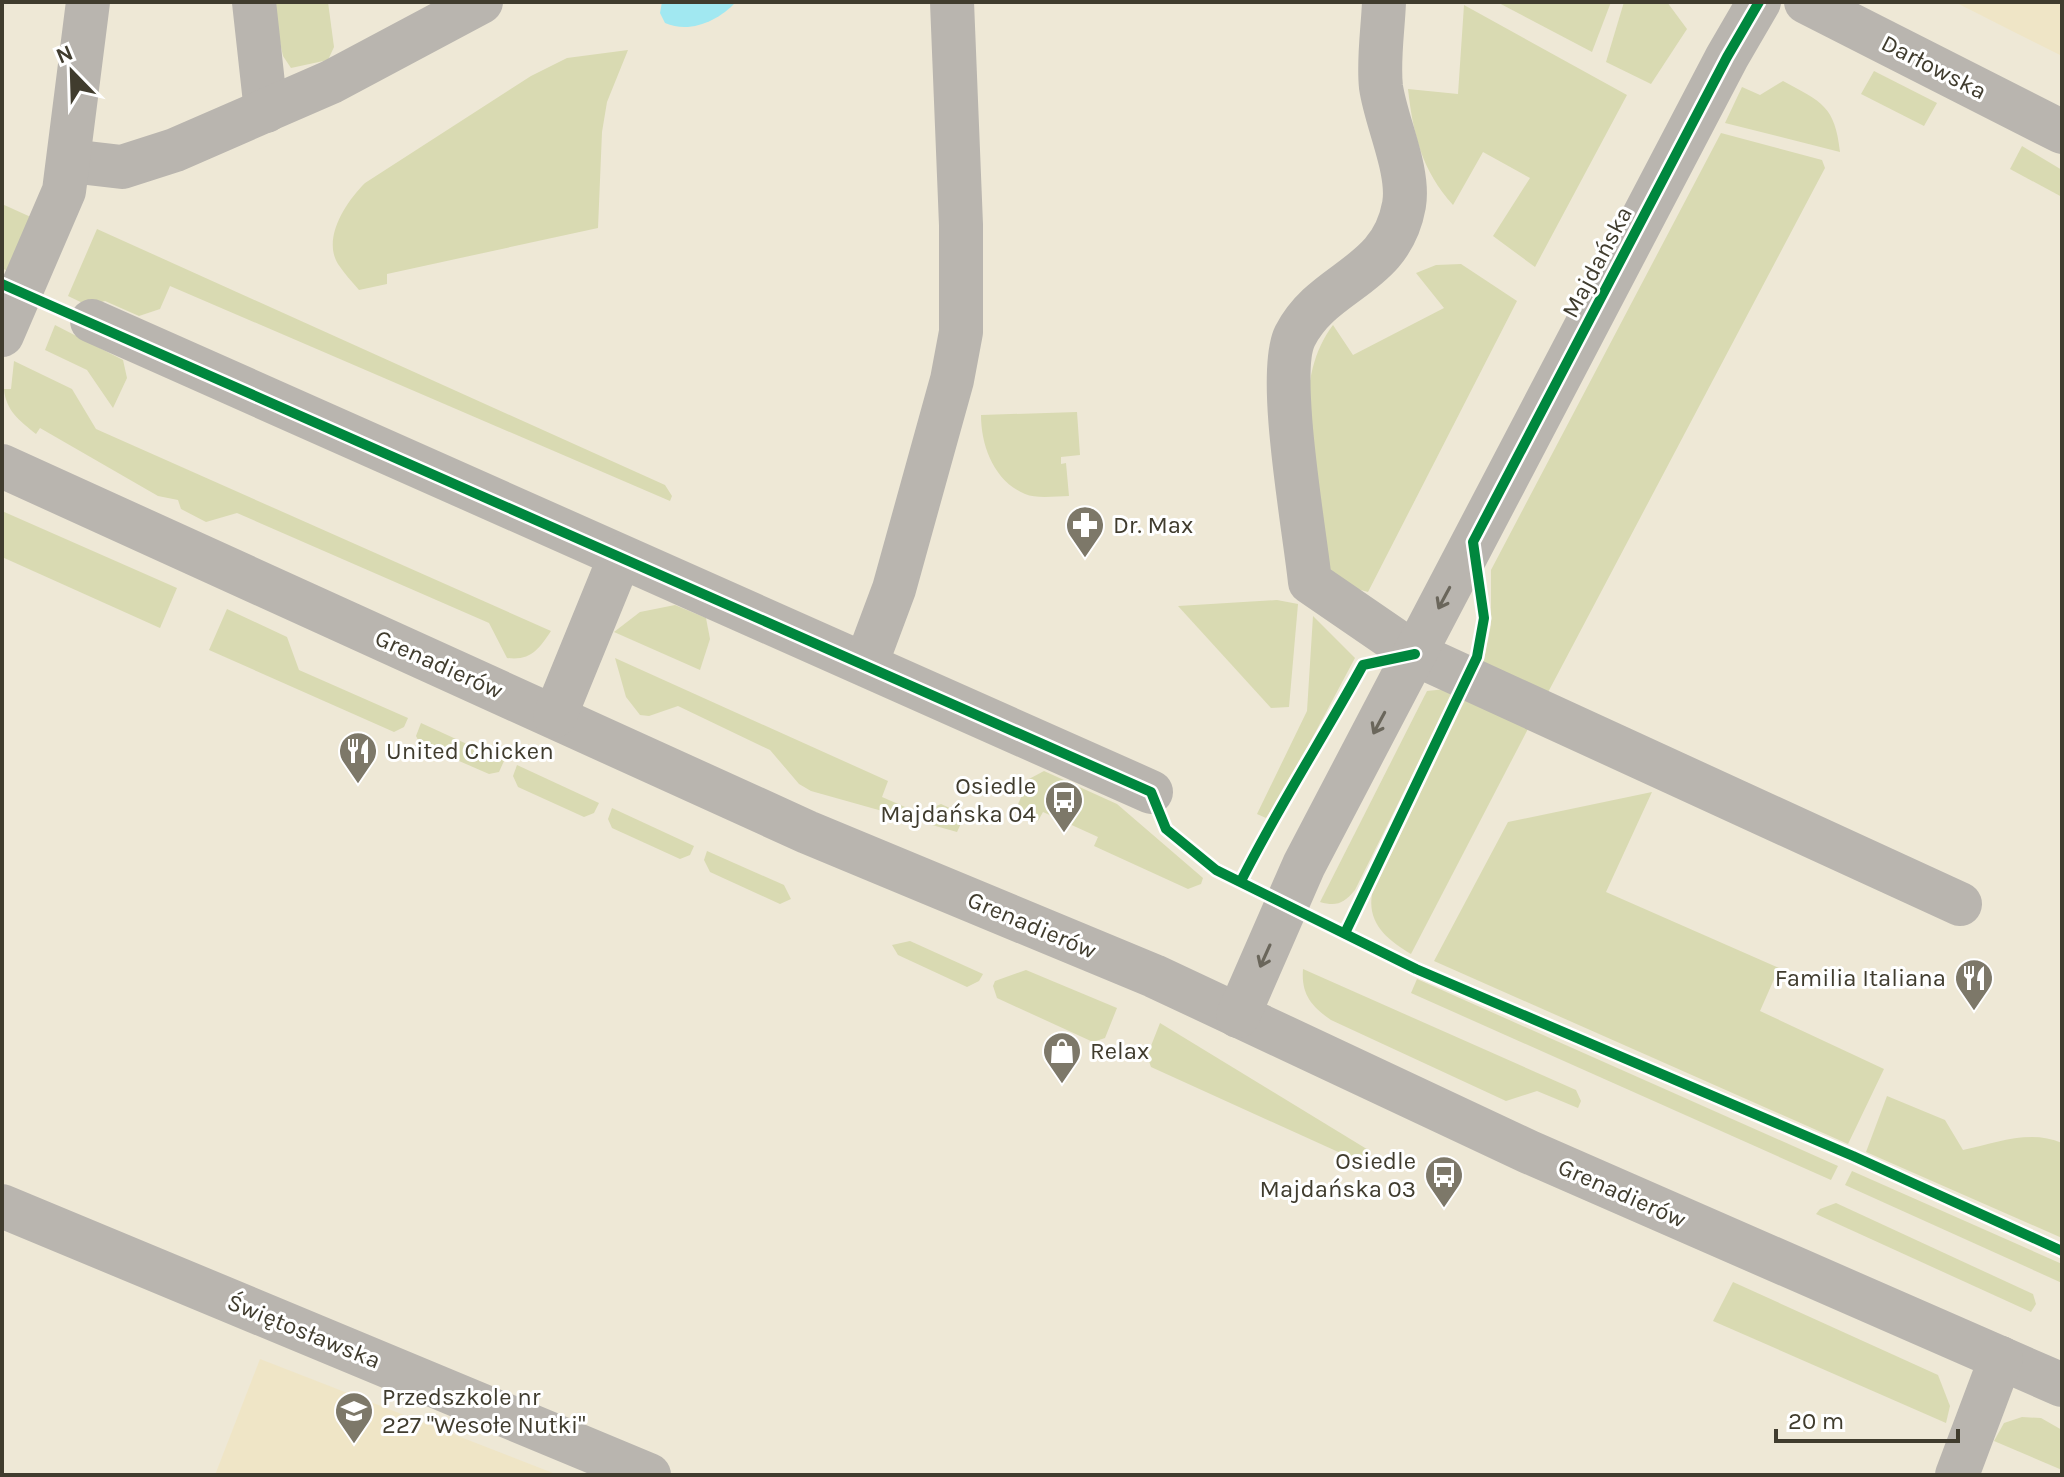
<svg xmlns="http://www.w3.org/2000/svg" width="2064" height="1477" viewBox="0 0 2064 1477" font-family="Karla,sans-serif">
  <rect width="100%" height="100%" fill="#eee8d6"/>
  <!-- built -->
  <g fill="#efe5c6">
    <path d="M1955,2H2062V56L2016,33Z"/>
    <path d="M260,1359L404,1415L558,1475H215Z"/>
  </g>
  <!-- green -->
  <g fill="#d9dab2">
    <path d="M275,2H328L334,47L328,60L291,68L283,56L272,7Z"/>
    <path d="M1497,2H1611L1592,52Z"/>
    <path d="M1624,2H1667L1687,29L1651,84L1606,62Z"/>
    <path d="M1464,5L1627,95L1535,267L1493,236L1530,178L1483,152L1453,205C1422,171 1413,134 1408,89L1458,94Z"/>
    <path d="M628,50L607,102L602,132L598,228L387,274V284L359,290C352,282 344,273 338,264C322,238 346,202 365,183L531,76L567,58Z"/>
    <path d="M1874,71L1937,103L1924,126L1861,94Z"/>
    <path d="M1783,81C1822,102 1835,106 1840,152L1725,123L1742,87L1760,95Z"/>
    <path d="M1721,133L1822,160L1825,168L1545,698L1482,669L1491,625V570Z"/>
    <path d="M2022,146L2062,170V197L2010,169Z"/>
    <path d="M2,204L33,218L9,272L2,268Z"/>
    <path d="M97,229L665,485L672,496L670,501L170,286L160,309L139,316L105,301L89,306L68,296Z"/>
    <path d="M1461,264L1517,301L1368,592L1343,585L1329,573C1318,498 1284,389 1333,325L1353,355L1444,308L1416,273L1436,265Z"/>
    <path d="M55,325L123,360L127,378L113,408L87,370L45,350Z"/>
    <path d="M14,361L72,389L96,429L551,631C539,649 531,661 507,658L489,623L237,513L206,522L181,509L178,500L158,496L40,428L36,434C19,420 6,411 4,389H11Z"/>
    <path d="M1077,412L1080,455L1061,457V464L1066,463L1069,496C1056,496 1037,499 1025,494C994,481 981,446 981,415Z"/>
    <path d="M2,511L177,588L160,628L2,557Z"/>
    <path d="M1277,600L1298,604L1289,707L1271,708L1178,606Z"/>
    <path d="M675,605L706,618L710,639L700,670L614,632L640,612Z"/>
    <path d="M227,609L287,637L299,670L408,718L404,727L394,732L209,650Z"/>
    <path d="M1313,616L1355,658L1284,791L1266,818L1257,814L1307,711Z"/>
    <path d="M615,658L888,781L882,797L926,816L931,808L941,804L965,815L957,832L811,791L799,784L770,750L678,706L649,716L640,715L626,697Z"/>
    <path d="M1446,689L1454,691L1355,890C1344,903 1337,907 1320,902L1427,691Z"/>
    <path d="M1466,698L1530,725L1411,954C1388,940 1367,924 1372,894Z"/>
    <path d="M421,723L504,761L499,772L489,774L420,744L416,736Z"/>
    <path d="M517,765L599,803L594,813L584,817L518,787L513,776Z"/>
    <path d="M1044,771L1117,804L1203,878L1201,884L1188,889L1094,846L1098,837L1043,812L1038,821L1015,811L1029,779Z"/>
    <path d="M1652,792L1606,892L1779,968L1760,1011L1884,1069L1848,1144L1434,961L1508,822Z"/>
    <path d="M612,808L694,846L690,855L680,859L612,828L608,819Z"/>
    <path d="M707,851L784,885L791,899L780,904L710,872L704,860Z"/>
    <path d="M910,941L983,974L979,981L967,987L898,955L892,945Z"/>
    <path d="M1303,969L1576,1090L1581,1101L1578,1108L1537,1091L1506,1101L1331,1020C1311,1006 1301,994 1303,969Z"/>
    <path d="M1026,970L1117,1008L1105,1038L1093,1042L997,998L993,986L995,981Z"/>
    <path d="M1417,979L1838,1166L1831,1180L1411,993Z"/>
    <path d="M1160,1023L1370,1151L1356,1160L1151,1067L1147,1056Z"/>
    <path d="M1887,1096L1945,1120L1963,1150C1996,1143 2030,1129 2062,1143V1238L1866,1152Z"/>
    <path d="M1852,1171L2062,1264V1283L1845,1185Z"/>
    <path d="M1836,1203L2033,1294L2036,1304L2031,1312L1816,1214L1820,1209Z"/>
    <path d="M1733,1282L1938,1375L1950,1406L1946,1423L1713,1321Z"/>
    <path d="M2022,1417L2041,1418L2062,1430V1470L1994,1441L2004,1423Z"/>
  </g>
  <!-- water -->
  <path fill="#a1e8f1" d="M662,2H736C718,21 690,34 665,23L660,13Z"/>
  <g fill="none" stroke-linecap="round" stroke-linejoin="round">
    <!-- minor -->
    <g stroke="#b9b5af" stroke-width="44">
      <path d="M254,2L266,111"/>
      <path d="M1384,2C1383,29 1378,60 1381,87C1386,122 1410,171 1404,205C1391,278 1324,279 1295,336C1276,374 1305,532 1310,582L1415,654L1960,904"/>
      <path d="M1806,2L2062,132"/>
      <path d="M70,161L122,167L175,150L331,82L481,2"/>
      <path d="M92,321L1151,792"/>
      <path d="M2,335L64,191L88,2"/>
      <path d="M2,466L807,832L1154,976L1529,1152L2062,1385"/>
      <path d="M866,664L894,589L952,380L961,332V225L952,2"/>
      <path d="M555,716L620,557"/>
      <path d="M1238,1016L1304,865L1727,57L1759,2"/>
      <path d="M2,1206L649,1475"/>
      <path d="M1957,1475L2001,1358"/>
    </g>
    <defs>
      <g id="cycleway">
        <path d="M2,284L1151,792L1166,829L1216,870L1416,969L1853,1156L2062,1251"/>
        <path d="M1241,881C1278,807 1323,738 1363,665L1415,654"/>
        <path d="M1345,933L1477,657L1484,618L1473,542L1727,57L1759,2"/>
      </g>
    </defs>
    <!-- cycleway casing -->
    <use href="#cycleway" stroke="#fff" stroke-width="15"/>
    <!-- cycleway -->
    <use href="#cycleway" stroke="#00873e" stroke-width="10"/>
  </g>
  <!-- one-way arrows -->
  <defs><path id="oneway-shaft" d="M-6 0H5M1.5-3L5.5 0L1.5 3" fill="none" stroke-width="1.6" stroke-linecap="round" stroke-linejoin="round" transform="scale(2)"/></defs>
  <g stroke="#6a665b">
    <use href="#oneway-shaft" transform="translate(1444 598) rotate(118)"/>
    <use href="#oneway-shaft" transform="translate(1379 723) rotate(118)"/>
    <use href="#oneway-shaft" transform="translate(1265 956) rotate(114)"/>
  </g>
  <!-- icons -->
  <defs>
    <symbol id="pharmacy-pin" viewBox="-11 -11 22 30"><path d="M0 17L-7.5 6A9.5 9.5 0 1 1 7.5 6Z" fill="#7d7869" stroke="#fff"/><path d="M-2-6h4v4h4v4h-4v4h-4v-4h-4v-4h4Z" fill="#fff"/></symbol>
    <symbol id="restaurant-pin" viewBox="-11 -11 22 30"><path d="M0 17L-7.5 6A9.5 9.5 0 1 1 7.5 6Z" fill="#7d7869" stroke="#fff"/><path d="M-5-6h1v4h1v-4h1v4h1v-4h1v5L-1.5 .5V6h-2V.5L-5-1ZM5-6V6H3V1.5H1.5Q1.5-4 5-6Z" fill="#fff"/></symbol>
    <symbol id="bus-pin" viewBox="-11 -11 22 30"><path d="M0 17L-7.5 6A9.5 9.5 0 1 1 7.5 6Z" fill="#7d7869" stroke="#fff"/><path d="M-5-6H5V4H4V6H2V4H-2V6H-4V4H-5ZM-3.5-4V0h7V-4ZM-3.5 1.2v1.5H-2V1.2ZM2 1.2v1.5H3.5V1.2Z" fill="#fff"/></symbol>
    <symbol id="shop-pin" viewBox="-11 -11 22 30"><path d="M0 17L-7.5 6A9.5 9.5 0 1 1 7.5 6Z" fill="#7d7869" stroke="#fff"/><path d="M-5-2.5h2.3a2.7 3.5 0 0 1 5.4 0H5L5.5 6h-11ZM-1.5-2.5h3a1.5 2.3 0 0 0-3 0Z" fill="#fff"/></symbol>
    <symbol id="school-pin" viewBox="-11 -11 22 30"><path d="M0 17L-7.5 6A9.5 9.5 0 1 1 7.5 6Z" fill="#7d7869" stroke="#fff"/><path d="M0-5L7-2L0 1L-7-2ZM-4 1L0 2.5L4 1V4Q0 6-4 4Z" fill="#fff"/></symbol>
  </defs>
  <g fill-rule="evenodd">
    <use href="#pharmacy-pin" x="1063" y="503" width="44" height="60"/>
    <use href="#restaurant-pin" x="336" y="729" width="44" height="60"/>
    <use href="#bus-pin" x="1042" y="778" width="44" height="60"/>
    <use href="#restaurant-pin" x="1952" y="956" width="44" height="60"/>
    <use href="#shop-pin" x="1040" y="1029" width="44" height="60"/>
    <use href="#bus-pin" x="1422" y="1153" width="44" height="60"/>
    <use href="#school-pin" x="332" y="1389" width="44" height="60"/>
  </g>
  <g text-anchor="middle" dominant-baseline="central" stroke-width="6" stroke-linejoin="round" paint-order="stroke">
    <!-- street labels -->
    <g font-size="24" fill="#403c2e" stroke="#fff">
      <text transform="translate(1934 67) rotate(27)">Darłowska</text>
      <text transform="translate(1597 262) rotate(-62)">Majdańska</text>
      <text transform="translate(439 664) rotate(24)">Grenadierów</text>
      <text transform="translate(1032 925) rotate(23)">Grenadierów</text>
      <text transform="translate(1622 1193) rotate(24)">Grenadierów</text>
      <text transform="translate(304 1331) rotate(22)">Świętosławska</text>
    </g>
    <!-- poi labels -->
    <g font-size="24" fill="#403c2e" stroke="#fff" text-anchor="start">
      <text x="1113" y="525">Dr. Max</text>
      <text x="386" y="751">United Chicken</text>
      <text x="1036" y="786" text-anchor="end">Osiedle<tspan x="1036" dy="28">Majdańska 04</tspan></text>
      <text x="1946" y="978" text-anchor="end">Familia Italiana</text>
      <text x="1090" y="1051">Relax</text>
      <text x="1416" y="1161" text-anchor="end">Osiedle<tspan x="1416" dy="28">Majdańska 03</tspan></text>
      <text x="382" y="1397">Przedszkole nr<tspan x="382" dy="28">227 "Wesołe Nutki"</tspan></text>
    </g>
  </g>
  <!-- border -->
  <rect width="2064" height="1477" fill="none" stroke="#403c2e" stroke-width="8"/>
  <!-- north arrow -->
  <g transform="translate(72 72) rotate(337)" stroke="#ffffff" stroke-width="6" paint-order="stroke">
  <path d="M0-6L14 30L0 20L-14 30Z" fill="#403c2e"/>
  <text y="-12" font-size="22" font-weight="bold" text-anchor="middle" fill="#403c2e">N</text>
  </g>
  <!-- scale -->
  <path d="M1776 1429v12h182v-12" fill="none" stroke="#403c2e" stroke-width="4"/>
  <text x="1788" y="1429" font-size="24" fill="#403c2e" stroke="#ffffff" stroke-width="6" paint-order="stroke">20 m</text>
</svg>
